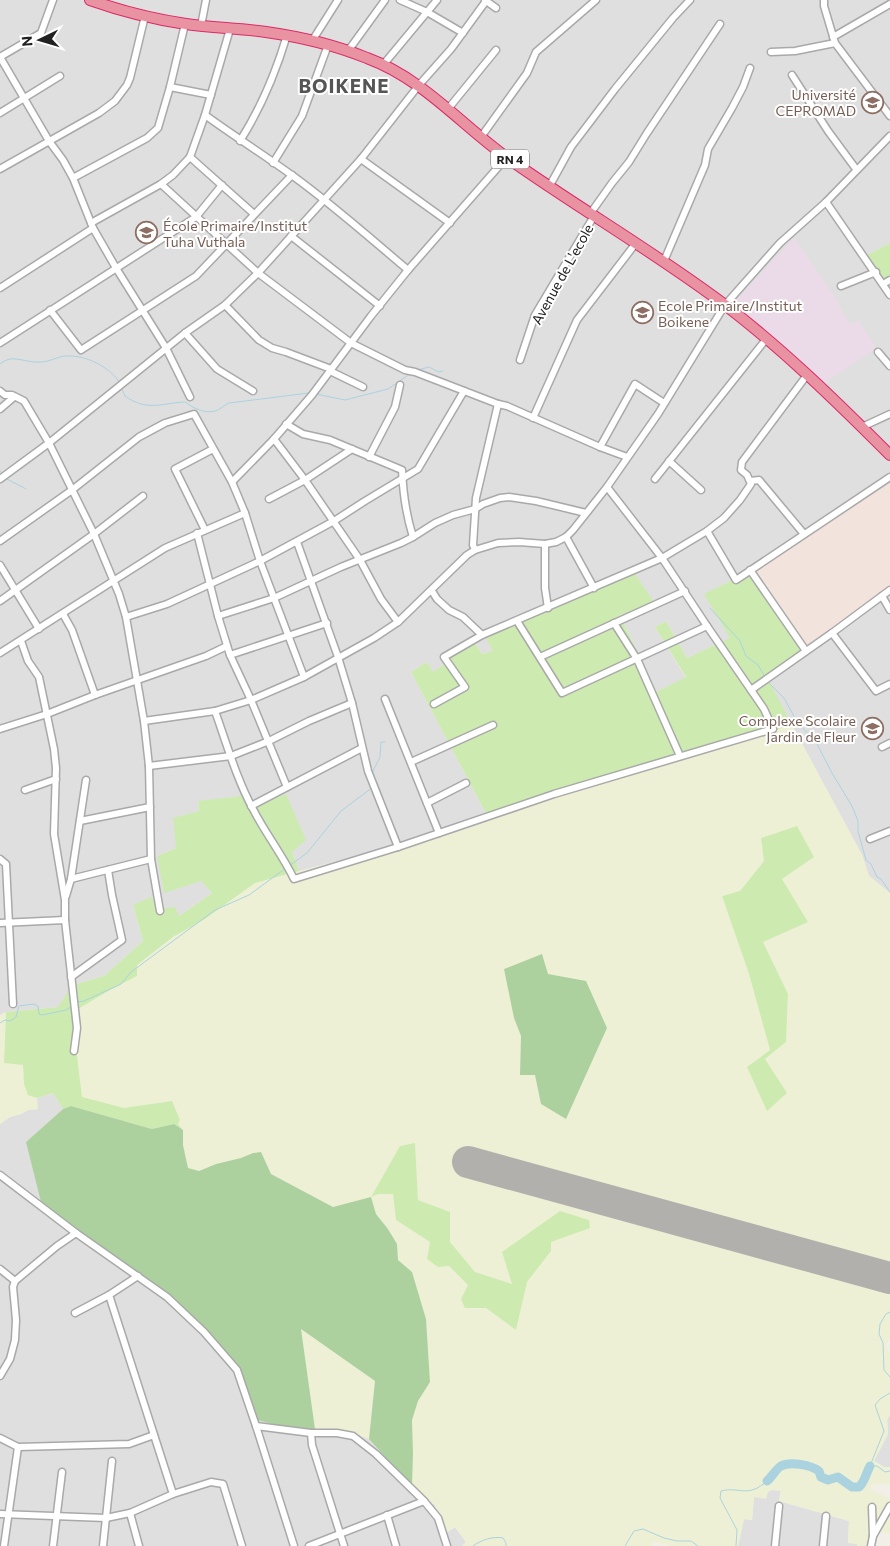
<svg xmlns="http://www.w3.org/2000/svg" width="890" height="1546" viewBox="0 0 890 1546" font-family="Commissioner,sans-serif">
  <rect width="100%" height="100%" fill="#f2efe9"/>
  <!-- residential -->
  <g fill="#e0dfdf">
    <path d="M0,0H890V243L867,255L890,289V476L749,572L705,594L731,638L687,658L666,621L655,627L686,678L656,692L620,615L483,632L494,651L482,654L472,637L445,664L433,673L427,662L411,672L488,817L353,861L345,859L299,871L292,852L248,808L198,801L199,811L176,848L157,856L201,881L212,893L179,916L159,909L133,905L143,941L104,976L72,985L59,1007L6,1012L0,1015Z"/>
    <path d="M890,587V893L869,876L862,855L767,679Z"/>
    <path d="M53,1093L63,1109L26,1142L167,1295L239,1367L257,1420L277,1425L350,1432L369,1439L412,1487L435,1505L445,1533L455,1527L466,1542L462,1546H0V1124L10,1117L21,1114L28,1110L37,1109V1098Z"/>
    <path d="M890,1415V1467H884L874,1461L888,1434L887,1420Z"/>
    <path d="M772,1490H781L779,1501L849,1521L848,1542L857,1544V1546H738L744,1519L752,1520L754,1496Z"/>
  </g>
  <!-- industrial -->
  <path fill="#ebdbe8" d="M794,238L834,296L849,324L859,321L876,348L823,384L733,304Z"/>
  <!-- military -->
  <path fill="#f3e3dd" d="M890,476V587L804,652L749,572Z"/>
  <!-- airport -->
  <path fill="#e1dfda" d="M464,1151L890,1265V1289L458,1169Z"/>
  <!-- farmland -->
  <g fill="#eef0d5" fill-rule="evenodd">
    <path d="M792,725L862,855L869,876L890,893V1265L465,1151L458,1169L890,1289V1337L886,1347L890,1353V1415L887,1420L888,1434L874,1461L884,1467H890V1485L881,1484L871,1485L870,1489L890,1499V1534L875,1531L873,1546H857V1544L848,1543L849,1521L779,1501L781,1491L772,1490L768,1492L766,1499L754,1497L752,1520L744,1519L738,1546H672L653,1542L652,1546H462L466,1542L455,1527L445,1534L435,1505L412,1487L413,1454L412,1420L418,1401L430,1382L412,1272L398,1260L397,1244L388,1229L376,1214L371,1198L333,1207L271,1174L253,1153L241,1158L216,1164L198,1171L188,1168L183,1145V1130L178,1124L172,1101L124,1108L82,1097L74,1031L78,1009L110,990L137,976V965L174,937L205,919L255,883L345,859L353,861L488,817ZM764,861L763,942L788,994L786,1042L765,1059L770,1050L749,974L722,896L740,891ZM514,1018L566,1119L535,1075H520L521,1036ZM415,1143L418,1200L450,1212V1242L475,1272L513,1284L502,1252L551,1251L527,1282L516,1330L486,1308L472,1309L461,1299L468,1285L449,1266L430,1242L396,1220L393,1194H378Z"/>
    <path d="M6,1012L4,1063L23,1065L24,1084L28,1094L37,1098L38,1109L28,1110L21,1114L10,1117L0,1124V1015Z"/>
    <path d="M301,1329L375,1381L369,1439L350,1432L315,1429Z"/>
  </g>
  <!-- grass -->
  <g fill="#cdebb0">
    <path d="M890,243V289L867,255Z"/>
    <path d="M631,568L654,602L620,615L656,692L686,677L655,627L666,621L687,658L730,638L704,594L749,572L804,652L768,679L792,725L488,817L411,672L427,662L433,672L445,664L443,654L471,636L482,654L493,651L482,631Z"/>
    <path d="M286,794L306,840L292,852L299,871L255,883L205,919L173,937L137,965V976L110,990L78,1009L74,1031L82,1097L124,1108L172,1101L180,1120L178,1124L183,1130L174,1124L152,1129L71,1106L63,1109L53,1093L37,1098L28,1095L24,1084L23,1065L4,1063L6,1012L58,1007L72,985L104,976L143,941L133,905L151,897L159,909L175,907L179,916L212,893L201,881L164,893L157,856L176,848L173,818L199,811L198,801L242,796L248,808Z"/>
    <path d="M797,826L814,857L782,879L808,922L763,942L788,994L786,1042L765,1059L787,1093L767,1111L747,1067L770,1050L749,974L722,896L740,891L764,861L761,838Z"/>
    <path d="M415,1143L418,1200L450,1212V1242L475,1272L512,1284L502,1252L560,1211L589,1220L590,1228L551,1242V1251L527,1282L516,1330L486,1308H465L461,1299L468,1285L449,1266L438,1267L427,1259L430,1242L396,1220L393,1194H378L371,1197L400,1146Z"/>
  </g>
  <!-- forest -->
  <g fill="#add19e">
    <path d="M542,954L548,974L586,981L607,1028L566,1119L541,1104L535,1075H520L521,1036L514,1018L504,969Z"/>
    <path d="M71,1106L152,1129L174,1124L183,1130V1145L188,1168L199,1171L216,1164L241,1158L253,1153L261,1152L271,1174L333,1207L371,1197L376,1214L388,1229L397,1244L398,1260L412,1272L426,1319L430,1382L418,1401L412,1420L413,1454L412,1487L369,1439L375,1381L301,1329L315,1429L277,1425L257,1420L239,1367L167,1295L41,1202L26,1142L63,1109Z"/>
  </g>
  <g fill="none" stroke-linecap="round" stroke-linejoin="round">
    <!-- stream -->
    <g stroke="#aad3df" stroke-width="1">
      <path d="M0,364C3,362 5,360 10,359C20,358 30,363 41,362C50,362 58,356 67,356C86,355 110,367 120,383"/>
      <path d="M418,370L429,367L439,372L443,371"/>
      <path d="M121,387L125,396C147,412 162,403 185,402C193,408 205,414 215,411C220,410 224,405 229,403L309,393"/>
      <path d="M316,394L345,400L388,389L410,374"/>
      <path d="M0,471L3,474"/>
      <path d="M5,478L26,489"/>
      <path d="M710,608L740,641L746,656L758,665L765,677"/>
      <path d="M768,682L784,698L797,722L816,742L832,773L852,806L858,821V831L866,860L871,864L877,877L881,879L890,892"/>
      <path d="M372,773L380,757L381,742H385"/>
      <path d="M289,866L307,853L341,811L373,787"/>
      <path d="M77,1002L84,1001L121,984L131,972L215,910L249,895L286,868"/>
      <path d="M0,1023L5,1020L10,1021L16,1017L19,1006L34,1004L38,1006L39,1014L42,1015L66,1010L72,1006"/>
      <path d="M890,1312L886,1314L880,1324L879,1334L883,1343L884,1370L890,1377"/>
      <path d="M890,1393L880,1399L875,1405L884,1431L870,1466H877L885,1472L890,1471"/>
      <path d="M473,1546C481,1540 493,1536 503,1538L506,1543V1546"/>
      <path d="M625,1546L634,1531L643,1529L664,1538L677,1541H691L698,1546"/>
      <path d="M736,1546L737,1530L720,1498L721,1491C740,1486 747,1499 767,1481"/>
    </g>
    <!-- river -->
    <path stroke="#aad3df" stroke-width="9" d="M767,1481C772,1477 776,1469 781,1466C790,1461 811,1465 819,1471L821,1477L828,1480L838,1477L852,1487H859C865,1482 866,1473 870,1466"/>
    <!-- runway -->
    <path stroke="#b1b0ac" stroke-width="32" d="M468,1162L890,1278"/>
    <defs>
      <g id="minor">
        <path d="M400,0L427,12L463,33"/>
        <path d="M485,0L496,8"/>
        <path d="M824,0V6L835,43L890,116"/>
        <path d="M201,26L206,0"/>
        <path d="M833,37L890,4"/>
        <path d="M312,41L338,0"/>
        <path d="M348,51L385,0"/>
        <path d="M771,52L795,51L835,43"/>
        <path d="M0,57L49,141L63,160L73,178L93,228L116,268L166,348L190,397"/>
        <path d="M0,57L41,33L53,0"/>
        <path d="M383,65L437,0"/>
        <path d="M792,75L828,131L856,169"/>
        <path d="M170,87L211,95"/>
        <path d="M448,109L496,50"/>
        <path d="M0,113L60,76"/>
        <path d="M205,115C234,136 264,155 293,176C333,205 370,238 408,270"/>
        <path d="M481,137L527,73L536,52L596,0"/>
        <path d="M240,141C261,108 276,72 287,35"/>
        <path d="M190,157L254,214"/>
        <path d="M361,159L450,223"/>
        <path d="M273,163L302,116L328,45"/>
        <path d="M0,169L99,113L115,101L127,85L130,78L145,16"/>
        <path d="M73,178L147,138L158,128L170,87L185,24"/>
        <path d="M161,184L258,273L351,343L405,370L415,372L498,404L507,406L600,447L627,457"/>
        <path d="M549,187L571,147L615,89L673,18L690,0"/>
        <path d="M826,202L890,295"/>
        <path d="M590,214L612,183L629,162L647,133L720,24"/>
        <path d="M91,223L161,184L173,175L190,157L205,115L230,29"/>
        <path d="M291,236L380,306"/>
        <path d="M664,261L705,165L708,149L732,108L743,87L750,68"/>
        <path d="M883,284L890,280"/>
        <path d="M841,286L876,272"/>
        <path d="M0,288L93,228"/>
        <path d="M225,305L259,340L272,348L286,352L331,369"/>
        <path d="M50,310L81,350L196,276L292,175"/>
        <path d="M185,333L217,369L253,391"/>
        <path d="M0,343L196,217L222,185"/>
        <path d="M878,352L890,366"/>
        <path d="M520,360L535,315L594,216"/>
        <path d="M330,371L363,387"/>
        <path d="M0,391L5,395H12L24,401L49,443L94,534L119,594L126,617L144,721L149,766L151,859L160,911"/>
        <path d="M0,409L14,397"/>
        <path d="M533,418L577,320L636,243"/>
        <path d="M286,424L303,434L330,440L402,470C403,492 406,515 413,537"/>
        <path d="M862,427L890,414"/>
        <path d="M274,439L305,480L360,560L381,599L398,622"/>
        <path d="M600,447L635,384L664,403"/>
        <path d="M369,457L395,407L400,385"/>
        <path d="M669,461L701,490"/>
        <path d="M0,479L49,443L185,333L225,305L258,273L361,159L419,85L451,49L486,1"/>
        <path d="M655,479L767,338"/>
        <path d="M750,481L759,480L804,534"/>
        <path d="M232,482L274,439L312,395L371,316L408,270L507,157"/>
        <path d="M269,499L305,480L352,449"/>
        <path d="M205,530L175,469L213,449"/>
        <path d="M707,531L736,580L890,477"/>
        <path d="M197,533L218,616L230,655L251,700L287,787"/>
        <path d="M566,537L594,588"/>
        <path d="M0,541L72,490L139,437L165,423L194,414L232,482L245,513L260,561L304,677"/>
        <path d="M297,542L338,657L352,703L368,771L398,847"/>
        <path d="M545,544V588L548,608"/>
        <path d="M475,550L473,545L476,498L498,404"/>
        <path d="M0,565L39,629"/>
        <path d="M750,570L806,651"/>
        <path d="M432,591L437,599L449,610L463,617L482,635"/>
        <path d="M882,596L890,610"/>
        <path d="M0,601L94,534L143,496"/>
        <path d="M63,614L72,630L95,695"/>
        <path d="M218,616L274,598L341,567L401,543L413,537L435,523L453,515L475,509L483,504L500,498L509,497L536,501L586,513"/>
        <path d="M126,617L167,604L260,561L334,521L365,501L418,469L464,391"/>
        <path d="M517,621L562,693L707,626"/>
        <path d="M614,623L637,659L680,756"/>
        <path d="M832,633L876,691L890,684"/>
        <path d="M21,641L28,661L39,677L54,749L56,768L54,834L65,900V920L77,1028L74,1051"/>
        <path d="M0,653L165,548L245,513"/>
        <path d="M230,655L327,623"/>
        <path d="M540,657L685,591"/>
        <path d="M751,690L832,633L890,590"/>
        <path d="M385,699L439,833"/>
        <path d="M434,704L465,687L444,657L482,635L662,558L707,531L724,518L740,500L751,484L747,475L741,470L742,462L807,375"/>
        <path d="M215,711C226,742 237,780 253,809C265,833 282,854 294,879L398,847L554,794L773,729L764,709L751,690L707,626L662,558L607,487"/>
        <path d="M144,721L215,711L251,700L304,677L374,638L398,622L467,555L475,550L498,543L519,542L545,544L556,542L566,537L573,530L607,487L658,414L725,305L780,243L826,202L890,136"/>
        <path d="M0,729L47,714L95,695L206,656L227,646"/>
        <path d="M882,747L890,743"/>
        <path d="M411,762L493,725"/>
        <path d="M149,766L231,756L269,741L309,721L352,703"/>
        <path d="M25,790L56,779"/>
        <path d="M427,803L466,783"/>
        <path d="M251,806L362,748"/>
        <path d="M80,821L150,807"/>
        <path d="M870,839L890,831"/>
        <path d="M0,859L6,864L13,1004"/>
        <path d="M71,879L151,859"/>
        <path d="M66,896L71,879L86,780"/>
        <path d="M0,923L65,920"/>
        <path d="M71,977L122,940L112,895L108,870"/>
        <path d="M0,1175L76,1233L167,1297L204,1332L237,1370L256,1426L311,1433H337L353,1436L376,1454L424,1501L438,1518L447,1546"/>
        <path d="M0,1269L15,1281"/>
        <path d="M109,1295L173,1494L211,1482L223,1484L242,1546"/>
        <path d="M75,1313L109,1295L138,1276"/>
        <path d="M0,1376L10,1359L15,1340L16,1320L13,1287L15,1281L57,1246L76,1233"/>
        <path d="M256,1426L294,1546"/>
        <path d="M311,1433L312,1445L344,1546"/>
        <path d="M0,1438L18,1447L129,1444L154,1435"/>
        <path d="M872,1507L873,1536"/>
        <path d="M130,1513L139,1546"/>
        <path d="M0,1514L106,1518L130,1513L173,1494"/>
        <path d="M387,1515L396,1546"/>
        <path d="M4,1546L18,1447"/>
        <path d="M53,1546L62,1472"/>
        <path d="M103,1546L112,1461"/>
        <path d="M309,1546L424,1501"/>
        <path d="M775,1546L779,1506"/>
        <path d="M823,1546L826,1516"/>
        <path d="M871,1546L873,1536L890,1506"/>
      </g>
      <path id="highway" d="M90,0C121,11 153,19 186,24C213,28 240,28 266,32C301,37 335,45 367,58C424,79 461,125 509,159C580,209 656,253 725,305C784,350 838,403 890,455"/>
    </defs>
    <!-- minor casing -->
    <use href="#minor" stroke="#a9a9a9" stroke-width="9"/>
    <!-- highway casing -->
    <use href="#highway" stroke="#dc2a67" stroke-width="12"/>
    <!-- minor -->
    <use href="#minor" stroke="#fff" stroke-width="6"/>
    <!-- highway -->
    <use href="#highway" stroke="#e892a2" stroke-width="10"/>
  </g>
  <!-- icons -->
  <defs>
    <symbol id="university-ring" viewBox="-11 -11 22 22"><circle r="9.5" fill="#fff" stroke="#8d6e63" stroke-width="1.5"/><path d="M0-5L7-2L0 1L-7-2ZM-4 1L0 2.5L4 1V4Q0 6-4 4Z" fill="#8d6e63"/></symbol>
    <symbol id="school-ring" viewBox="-11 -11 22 22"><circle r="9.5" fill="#fff" stroke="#8d6e63" stroke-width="1.5"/><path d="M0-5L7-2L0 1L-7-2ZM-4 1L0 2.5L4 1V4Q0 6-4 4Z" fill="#8d6e63"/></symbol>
  </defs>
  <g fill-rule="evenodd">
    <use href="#university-ring" x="860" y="90" width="25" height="25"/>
    <use href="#school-ring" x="134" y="220" width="25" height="25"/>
    <use href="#school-ring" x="630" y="300" width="25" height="25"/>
    <use href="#school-ring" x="860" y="716" width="25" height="25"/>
  </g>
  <g text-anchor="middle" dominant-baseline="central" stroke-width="4" stroke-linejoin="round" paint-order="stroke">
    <!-- shield labels -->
    <rect fill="#fff" stroke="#646464" stroke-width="1" x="491" y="149.5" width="38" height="19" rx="4"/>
    <g font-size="12" font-weight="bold" fill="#222">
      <text x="510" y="159">RN 4</text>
    </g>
    <!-- education labels -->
    <g font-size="14" fill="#785e54" stroke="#fff" text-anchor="end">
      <text x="856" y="94">Université<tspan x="856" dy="16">CEPROMAD</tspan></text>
      <text x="163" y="225" text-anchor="start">École Primaire/Institut<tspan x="163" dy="16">Tuha Vuthala</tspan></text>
      <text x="658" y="305" text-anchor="start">Ecole Primaire/Institut<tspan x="658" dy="16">Boikene</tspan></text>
      <text x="856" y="720">Complexe Scolaire<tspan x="856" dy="16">Jardin de Fleur</tspan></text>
    </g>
    <!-- street labels -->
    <g font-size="14" fill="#222" stroke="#fff">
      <text transform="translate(562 274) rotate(-61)">Avenue de L'ecole</text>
    </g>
    <!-- district labels -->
    <g font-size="19" font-weight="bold" letter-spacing="1" fill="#555" stroke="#fff">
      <text x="344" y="85">BOIKENE</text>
    </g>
  </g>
  <!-- north arrow -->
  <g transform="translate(40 40) rotate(265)" stroke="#ffffff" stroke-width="4" paint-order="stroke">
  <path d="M0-4L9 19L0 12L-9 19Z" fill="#222222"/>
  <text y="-8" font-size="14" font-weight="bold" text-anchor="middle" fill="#222222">N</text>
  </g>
</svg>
